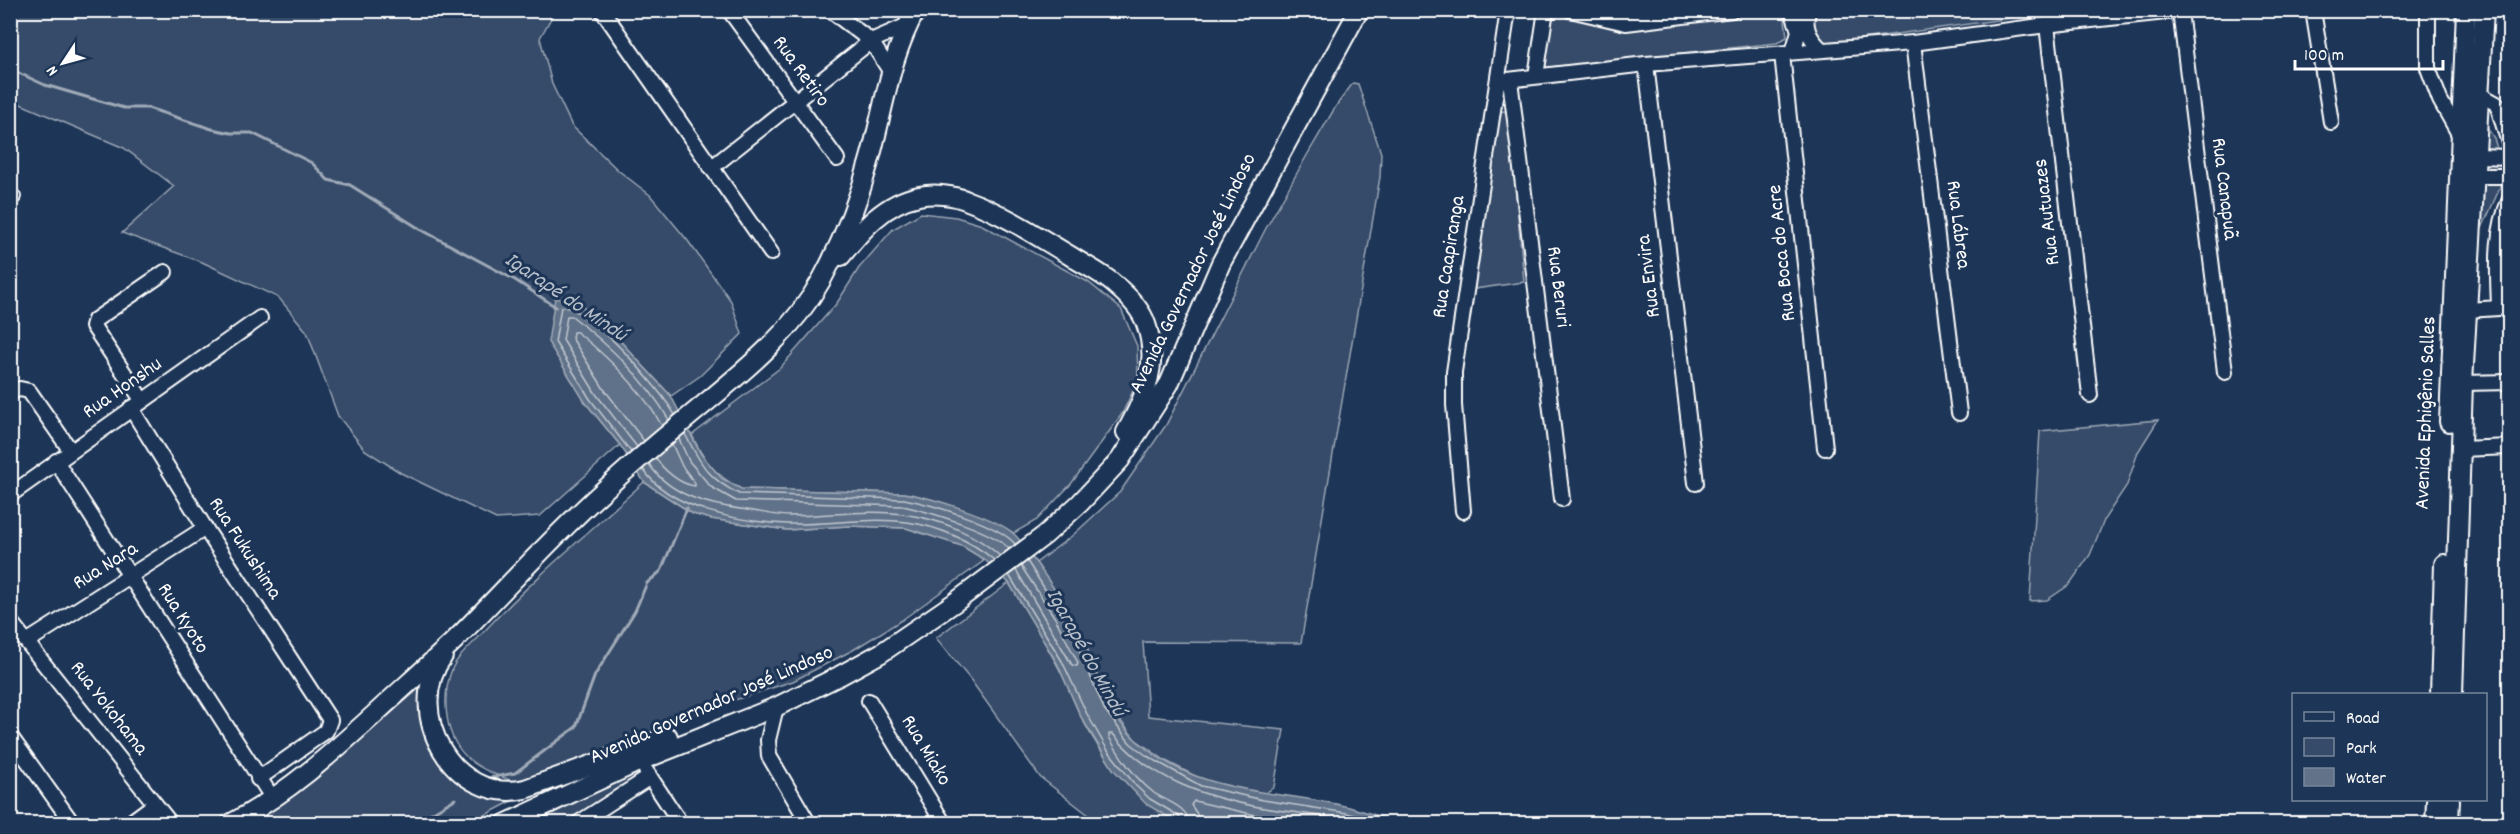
<svg xmlns="http://www.w3.org/2000/svg" width="2520" height="834" viewBox="0 0 2520 834" font-family="Dekko,sans-serif">
  <rect width="100%" height="100%" fill="#1d3557"/>
  <filter id="ink" filterUnits="userSpaceOnUse"><feTurbulence type="fractalNoise" baseFrequency=".0167" numOctaves="2"/><feDisplacementMap in="SourceGraphic" scale="12" xChannelSelector="R" yChannelSelector="G"/><feConvolveMatrix kernelMatrix="1 2 1 2 8 2 1 2 1" color-interpolation-filters="sRGB"/></filter>
  <g filter="url(#ink)">
    <!-- green -->
    <g fill="#364b69" stroke="#9aa5b4" stroke-width="1.5">
      <path d="M1814,10L2046,11L2041,14L1824,44L1811,34Z"/>
      <path d="M11,11H555L540,38L552,84L572,126L619,171L650,195L688,241L731,301L742,334L700,376L671,396L610,330L585,402L620,445L540,516L496,519L401,473L365,450L338,416L307,332L279,298L202,262L122,233L174,186L124,148L11,100Z"/>
      <path d="M1769,11H1784L1787,37L1777,43L1541,68L1552,20L1558,15L1617,25Z"/>
      <path d="M1353,83L1358,84L1381,153L1380,177L1301,643L1143,642L1148,716L1284,730L1274,787L1264,794L1203,780L1166,761L1135,739L1109,706L1086,645L1067,611L1036,563L1073,535L1120,492L1166,425L1265,230L1306,157L1336,106Z"/>
      <path d="M1505,111L1509,119L1524,282L1474,289L1496,112Z"/>
      <path d="M2481,119L2494,138L2499,156L2478,154Z"/>
      <path d="M2509,161V173H2480L2479,162Z"/>
      <path d="M2502,183L2480,233V184Z"/>
      <path d="M921,213L956,217L982,225L1088,282L1121,309L1137,346L1138,380L1122,414L1071,484L1037,520L1014,533C979,516 943,500 904,493L741,489C715,475 704,461 692,435L780,368L837,303L859,268L893,229Z"/>
      <path d="M2158,420L2138,452L2127,485L2105,518L2090,555L2069,585L2047,600L2030,601L2040,431Z"/>
      <path d="M644,482L693,514L711,519L787,530L848,526L906,528L962,546L985,560L902,620L853,650L793,681L701,711L608,752L515,782C500,776 483,771 470,760C444,739 441,698 452,669C456,658 470,646 478,638C529,582 588,533 644,482Z"/>
      <path d="M1009,583C1025,609 1041,636 1056,663C1066,680 1072,699 1081,717C1106,764 1133,799 1180,823H1099L1040,777L970,679L936,638Z"/>
      <path d="M420,688C418,716 424,751 447,770C453,776 463,780 471,784C486,793 497,799 514,800L470,823L246,824L320,774Z"/>
      <path d="M638,772L640,776L566,823L531,824Z"/>
    </g>
    <!-- water -->
    <path fill="#617289" stroke="#a0aab8" stroke-width="1.5" d="M555,298L578,303L610,330L671,396L701,454L721,478L741,489L904,493C929,497 996,517 1014,534C1020,539 1024,546 1028,552C1050,581 1073,615 1087,649C1100,681 1109,716 1136,740C1197,796 1275,789 1349,807C1367,812 1384,818 1401,823L1180,824L1146,804L1113,769L1081,717L1057,663L1009,583L985,560L962,546L906,528L848,526L787,530L711,519L693,514L644,482L620,445L585,402L548,342Z"/>
    <g fill="none" stroke-linecap="round" stroke-linejoin="round">
      <!-- shore -->
      <g stroke="#c0c7d0" stroke-width="1.5">
        <path d="M685,434C701,464 707,478 739,494L904,499C930,504 999,524 1015,544"/>
        <path d="M679,439L689,461L711,487L736,501L903,506C926,511 995,531 1009,549"/>
        <path d="M644,441L604,389L572,338L573,332H577C609,358 642,389 662,426"/>
        <path d="M637,447L596,394L563,340L567,316H572C608,345 646,379 669,420"/>
        <path d="M631,452L590,399L555,342L561,307C589,305 661,390 675,415"/>
        <path d="M656,458C663,470 681,485 695,486V483L682,466L672,444"/>
        <path d="M649,464C672,499 716,506 754,511C766,513 778,516 790,516C829,516 870,508 909,515C941,520 976,534 1000,556"/>
        <path d="M643,469C670,510 742,522 788,524C827,525 867,517 907,522C936,526 971,540 994,560"/>
        <path d="M1027,561L1071,630L1104,709L1130,743L1147,756L1201,786L1263,800L1347,813L1381,824"/>
        <path d="M1016,570L1072,665L1077,666L1078,663L1055,618L1021,566"/>
        <path d="M1009,575L1062,661L1087,714L1107,749L1136,786L1150,799L1179,816L1181,824"/>
        <path d="M1189,824C1188,806 1167,802 1154,793C1136,779 1120,757 1109,737V734H1113C1150,780 1208,798 1264,808C1294,813 1326,815 1356,824"/>
        <path d="M1198,824L1197,814L1191,805L1194,801L1260,816L1310,824"/>
      </g>
      <!-- stream -->
      <g stroke="#a0aab8" stroke-width="3">
        <path d="M10,69L45,85L124,108H148L212,129L231,133H252L312,163L328,180L350,185L420,229L515,280L556,307"/>
        <path d="M489,778L515,773L576,727L595,675L635,611L647,583L661,571L687,508"/>
        <path d="M413,824L455,799"/>
      </g>
      <defs>
        <g id="minor">
          <path d="M602,10L771,253"/>
          <path d="M729,10L837,159"/>
          <path d="M830,10L871,41L890,71"/>
          <path d="M1570,10L1626,23L1732,10"/>
          <path d="M1792,10L1799,31L1793,52"/>
          <path d="M1809,10C1802,26 1810,39 1821,49"/>
          <path d="M2313,10L2331,122"/>
          <path d="M2428,10V68L2440,100L2459,134"/>
          <path d="M2180,11L2225,372"/>
          <path d="M2047,25L2090,395"/>
          <path d="M1913,43L1959,413"/>
          <path d="M1782,54L1825,448"/>
          <path d="M1646,64L1696,483"/>
          <path d="M1536,76L1546,10"/>
          <path d="M1510,80L1562,499"/>
          <path d="M1499,81L1646,64L1913,43L2054,24L2185,10"/>
          <path d="M2479,94L2497,104L2510,146"/>
          <path d="M2476,156L2510,157"/>
          <path d="M711,168L871,41L908,25"/>
          <path d="M2475,176H2510"/>
          <path d="M10,199L13,197"/>
          <path d="M2467,310L2499,308C2498,271 2494,234 2510,199"/>
          <path d="M2463,383L2510,382"/>
          <path d="M10,392L20,389L29,391L71,451"/>
          <path d="M142,400L93,326L95,320L165,272"/>
          <path d="M131,408L205,528L330,720L326,731L258,779"/>
          <path d="M2460,449L2510,447"/>
          <path d="M56,461L273,799"/>
          <path d="M10,495L260,318"/>
          <path d="M1463,511L1454,405V372L1508,10"/>
          <path d="M10,621L171,824"/>
          <path d="M28,641L205,528"/>
          <path d="M869,701L944,824"/>
          <path d="M776,707L768,740L769,756L809,824"/>
          <path d="M10,736L73,824"/>
          <path d="M646,771L681,824"/>
          <path d="M128,824L155,804"/>
          <path d="M577,824L650,777"/>
        </g>
        <g id="major">
          <path d="M841,256C862,230 884,203 919,196C934,193 954,195 968,201C1004,214 1037,236 1069,255C1084,265 1102,273 1115,285C1127,295 1141,309 1146,324C1160,363 1145,398 1126,432"/>
          <path d="M2449,422L2466,10"/>
          <path d="M443,656C402,713 454,805 525,789L668,737"/>
          <path d="M2440,694L2444,564"/>
          <path d="M2453,694L2463,383L2484,10"/>
          <path d="M230,824C286,795 332,753 378,711C404,687 430,664 455,640C504,591 550,539 602,492C629,467 657,443 685,420C735,378 789,338 822,279C842,242 858,202 869,162C884,110 889,58 916,10"/>
          <path d="M505,824L640,761L776,707L839,676L881,653L954,603L1045,535L1080,503L1120,460L1169,384L1221,263L1359,10"/>
          <path d="M2435,824L2436,800"/>
          <path d="M2449,824L2450,800"/>
        </g>
      </defs>
      <!-- minor casing -->
      <use href="#minor" stroke="#fff" stroke-width="18"/>
      <!-- major casing -->
      <use href="#major" stroke="#fff" stroke-width="22"/>
      <!-- minor -->
      <use href="#minor" stroke="#1d3557" stroke-width="14"/>
      <!-- major -->
      <use href="#major" stroke="#1d3557" stroke-width="18"/>
    </g>
  </g>
  <g text-anchor="middle" dominant-baseline="central" stroke-width="6" stroke-linejoin="round" paint-order="stroke">
    <!-- street labels -->
    <g font-size="21" fill="#fff" stroke="#1d3557">
      <text transform="translate(800 72) rotate(54)">Rua Retiro</text>
      <text transform="translate(2223 189) rotate(83)">Rua Canapuã</text>
      <text transform="translate(2048 212) rotate(-97)">Rua Autuazes</text>
      <text transform="translate(1957 225) rotate(83)">Rua Lábrea</text>
      <text transform="translate(1783 253) rotate(-96)">Rua Boca do Acre</text>
      <text transform="translate(1450 257) rotate(-81)">Rua Caapiranga</text>
      <text transform="translate(1194 274) rotate(-64)">Avenida Governador José Lindoso</text>
      <text transform="translate(1650 276) rotate(-97)">Rua Envira</text>
      <text transform="translate(1557 287) rotate(83)">Rua Beruri</text>
      <text transform="translate(123 389) rotate(-35)">Rua Honshu</text>
      <text transform="translate(2427 413) rotate(-88)">Avenida Ephigênio Salles</text>
      <text transform="translate(244 549) rotate(57)">Rua Fukushima</text>
      <text transform="translate(106 567) rotate(-32)">Rua Nara</text>
      <text transform="translate(182 619) rotate(58)">Rua Kyoto</text>
      <text transform="translate(712 706) rotate(-24)">Avenida Governador José Lindoso</text>
      <text transform="translate(108 709) rotate(52)">Rua Yokohama</text>
      <text transform="translate(925 751) rotate(59)">Rua Miako</text>
    </g>
    <!-- water labels -->
    <g font-size="22" font-style="italic" fill="#b8c0ca" stroke="#1d3557">
      <text transform="translate(565 298) rotate(34)">Igarapé do Mindú</text>
      <text transform="translate(1085 653) rotate(61)">Igarapé do Mindú</text>
    </g>
  </g>
  <!-- margin -->
  <rect width="2520" height="834" fill="none" stroke="#1d3557" stroke-width="36"/>
  <rect x="18" y="18" width="2484" height="798" fill="none" stroke="#fff" stroke-width="2" filter="url(#ink)"/>
  <!-- legend -->
  <rect x="2292" y="693" width="195" height="108" fill="#1d3557" stroke="#77869a" stroke-width="1.5"/>
  <rect x="2304" y="712" width="30" height="9" fill="#1d3557" stroke="#77869a" stroke-width="1.5"/>
  <text x="2346" y="723" font-size="18" fill="#ffffff">Road</text>
  <rect x="2304" y="738" width="30" height="18" fill="#364b69" stroke="#77869a" stroke-width="1.5"/>
  <text x="2346" y="753" font-size="18" fill="#ffffff">Park</text>
  <rect x="2304" y="768" width="30" height="18" fill="#617289" stroke="#77869a" stroke-width="1.5"/>
  <text x="2346" y="783" font-size="18" fill="#ffffff">Water</text>
  <!-- north arrow -->
  <g transform="translate(63 63) rotate(234)" stroke="#1d3557" stroke-width="4.5" paint-order="stroke">
  <path d="M0-4.5L10 22L0 15L-10 22Z" fill="#ffffff"/>
  <text y="-9" font-size="16" font-weight="bold" text-anchor="middle" fill="#ffffff">N</text>
  </g>
  <!-- scale -->
  <path d="M2295 60v9h148v-9" fill="none" stroke="#ffffff" stroke-width="3"/>
  <text x="2304" y="60" font-size="18" fill="#ffffff" stroke="#1d3557" stroke-width="4.5" paint-order="stroke">100 m</text>
</svg>
